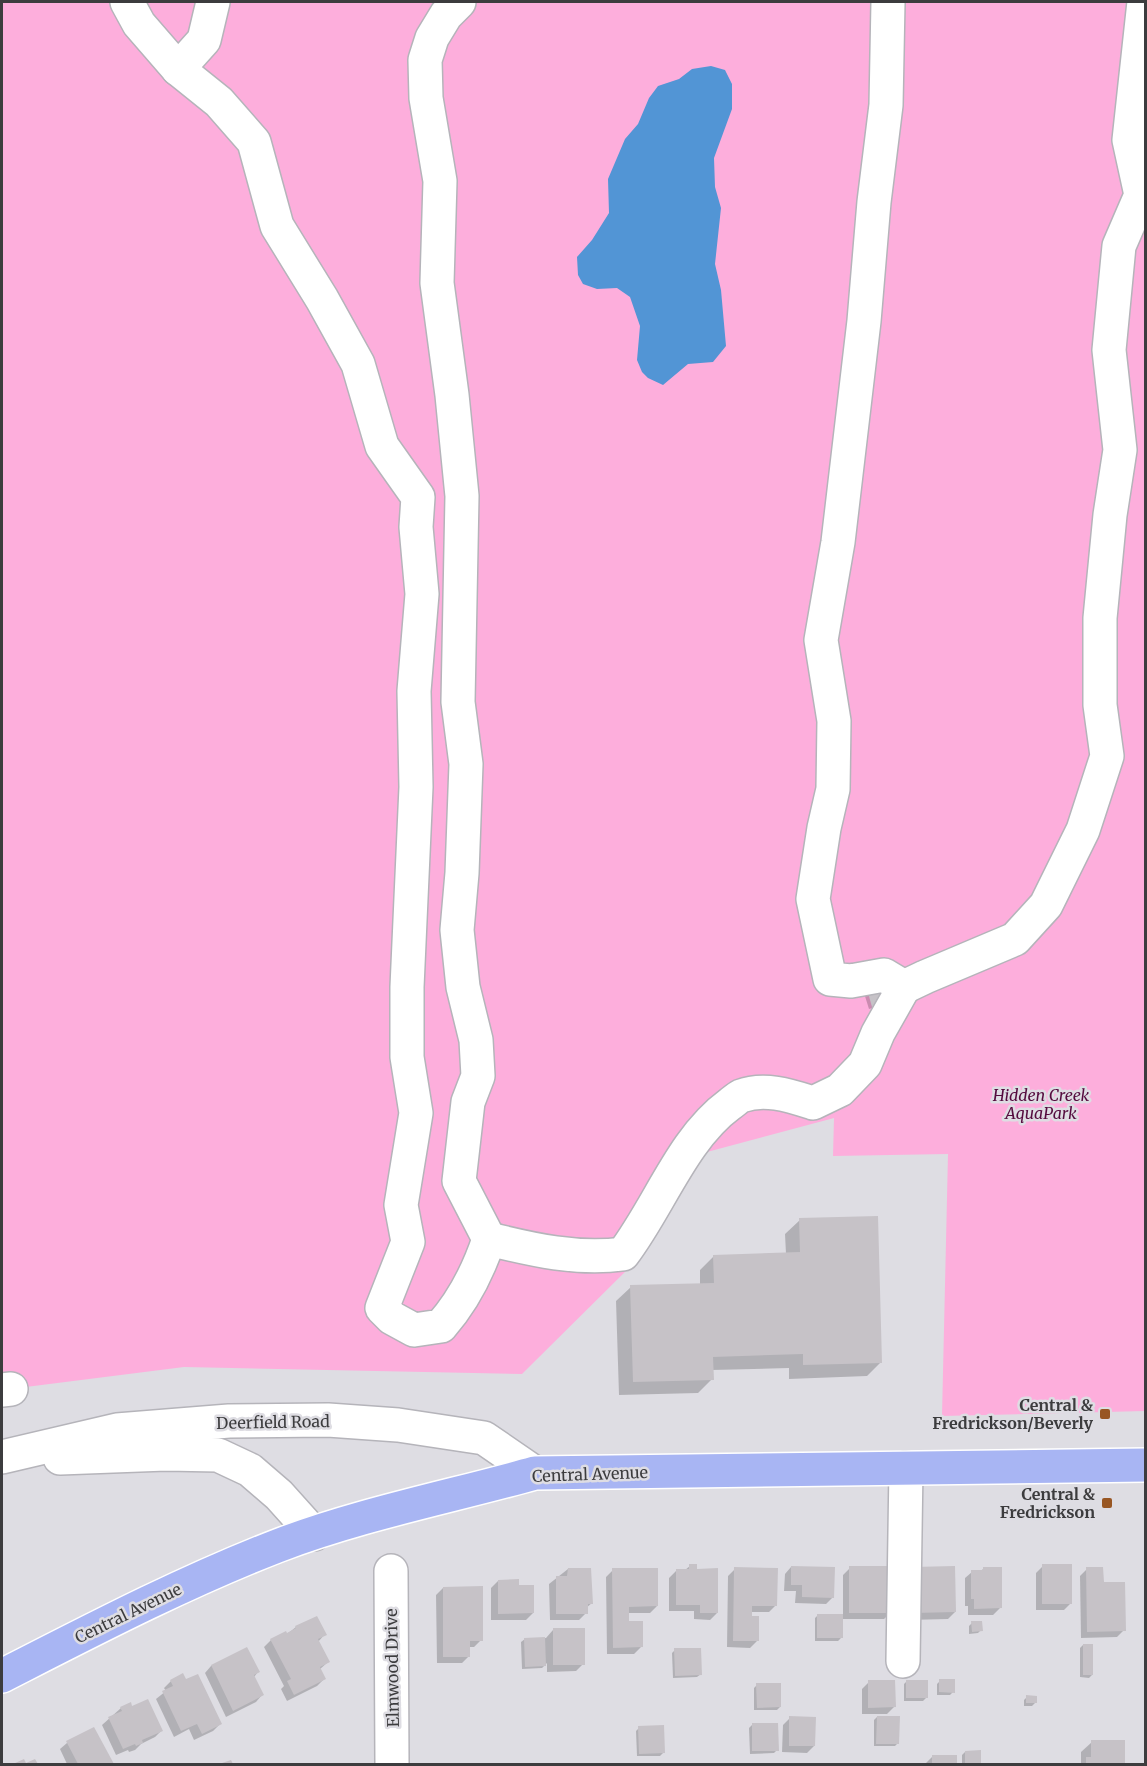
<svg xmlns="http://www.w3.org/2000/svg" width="1147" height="1766" viewBox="0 0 1147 1766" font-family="Merriweather,serif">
  <rect width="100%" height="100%" fill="#dedde3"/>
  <!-- green -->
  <path fill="#fdaedc" d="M2,2H1145V1411L942,1416L948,1154L833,1156L834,1118L707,1152L634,1263L522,1374L184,1367L2,1390Z"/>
  <!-- water -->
  <path fill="#5295d5" d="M711,66L725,70L732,84V109L714,158L715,187L721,208L715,264L721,290L726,346L713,362L688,364L663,385L648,378L642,372L637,360L640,326L630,297L617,288L597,289L583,284L578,275L577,257L592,240L609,213L608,179L625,139L638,124L649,98L658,86L679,79L692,69Z"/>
  <!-- shadow -->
  <g fill="#0003">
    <path d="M867,990L885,1004L869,1009L864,993Z"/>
    <path d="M800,1220L881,1362L867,1376L789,1379V1368L712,1370V1379L698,1393L619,1395L616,1301L631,1287L700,1285V1270L714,1256L786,1254L785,1234Z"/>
    <path d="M690,1566L696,1570L717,1613L710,1620L694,1619V1611H669V1578L676,1571L685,1570Z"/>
    <path d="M1043,1566L1071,1603L1064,1610H1036V1573Z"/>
    <path d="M791,1567L833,1597L826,1604L795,1603L796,1591H784L785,1574Z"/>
    <path d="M954,1567L955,1612L948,1619L908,1620Z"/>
    <path d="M850,1568L891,1612L884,1619H841V1638L838,1641H815V1618L818,1615H843V1575Z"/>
    <path d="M984,1568L1000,1608L993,1615H968V1606H965V1578L972,1572H980Z"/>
    <path d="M568,1569L592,1603L586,1608V1613L579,1620H550L549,1584Z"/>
    <path d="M735,1569L776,1605L769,1612H751L757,1641L750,1648L727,1647L728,1576Z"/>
    <path d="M1087,1569L1102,1584L1124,1630L1117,1637L1081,1638L1080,1576Z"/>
    <path d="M613,1570L657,1606L650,1613H628V1622L641,1647L634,1654H607L606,1577Z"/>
    <path d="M498,1581L518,1587L533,1613L526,1620H491V1588Z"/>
    <path d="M443,1588L481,1640L474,1647H468L469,1656L462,1663H437L436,1595Z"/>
    <path d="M317,1618L325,1634L318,1642L328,1662L319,1670L324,1679L317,1686L287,1701L281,1689L284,1686L264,1647L271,1640L286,1635L296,1627Z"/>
    <path d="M972,1623L981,1630L978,1633L969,1634V1626Z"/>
    <path d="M553,1630L583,1664L576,1671L547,1672V1663L542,1668L522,1669L521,1642L525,1639L546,1638Z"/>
    <path d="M1083,1645L1092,1675L1089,1678L1080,1677V1648Z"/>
    <path d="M247,1649L258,1672L254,1677L262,1695L256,1702L226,1717L205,1673L211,1666Z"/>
    <path d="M675,1650L701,1674L697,1677L673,1678L672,1653Z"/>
    <path d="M171,1681L220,1724L213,1731L194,1740L189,1729L174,1737L156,1699L166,1691L164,1688Z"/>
    <path d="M907,1681L926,1698L923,1701H904V1684Z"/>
    <path d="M940,1681L953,1692L950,1695H937V1684Z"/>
    <path d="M869,1682L894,1707L887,1714H862V1689Z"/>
    <path d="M757,1685L780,1707L777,1710H754V1688Z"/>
    <path d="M1027,1697L1035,1703L1032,1706H1024V1700Z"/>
    <path d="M121,1708H132L162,1730L155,1737L141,1744L135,1750L129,1752L128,1750L116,1755L102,1725Z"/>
    <path d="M877,1717L898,1743L895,1746H874V1720Z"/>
    <path d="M790,1718L814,1746L807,1753L782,1752L783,1725Z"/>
    <path d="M752,1725L777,1750L774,1753L750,1754L749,1728Z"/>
    <path d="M639,1728L663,1753L660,1756H637L636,1731Z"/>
    <path d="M94,1729L112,1764H67L60,1749L67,1743Z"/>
    <path d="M1092,1742H1123V1764H1081V1752Z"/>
    <path d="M965,1752H979V1764H962V1755Z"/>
    <path d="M932,1757H956V1764H925Z"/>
  </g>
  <!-- building -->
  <g fill="#c6c2c7">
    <path d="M885,984L890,1002L872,1007L867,989Z"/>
    <path d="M878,1216L882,1363L803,1365V1354L713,1357L714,1380L633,1382L630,1285L714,1283L713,1255L800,1252L799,1218Z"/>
    <path d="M689,1564H697V1569L718,1568V1613H700V1605H676V1569H689Z"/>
    <rect x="1042" y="1564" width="30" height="40"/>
    <path d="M791,1566L835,1567L834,1598L802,1597V1585H791Z"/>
    <rect x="849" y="1566" width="43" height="47"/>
    <path d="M955,1566L956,1612L914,1613L913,1567Z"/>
    <path d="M734,1567L778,1568L777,1606H752V1616H759V1641H733Z"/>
    <path d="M983,1567H1002V1608L974,1609V1599H971V1570H983Z"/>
    <path d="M1086,1567H1103L1104,1582H1125L1126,1631L1087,1632Z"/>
    <path d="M568,1568H591L593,1604H588V1614H556V1576H567Z"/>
    <path d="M612,1568H658V1606L629,1607V1621H643V1647L613,1648Z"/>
    <path d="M519,1579V1585H534V1613L498,1614V1580Z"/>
    <path d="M483,1586V1641H470V1657H443V1587Z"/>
    <rect x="817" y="1614" width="26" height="24"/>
    <path d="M317,1616L327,1635L318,1639L330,1662L320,1667L326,1679L294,1695L287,1681L291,1679L270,1639L286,1631L287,1633L296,1628L295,1626Z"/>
    <path d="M971,1621H982L983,1631L972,1632Z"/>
    <rect x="553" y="1628" width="32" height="37"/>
    <path d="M545,1637L546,1666L525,1667L524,1638Z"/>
    <rect x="1083" y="1644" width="10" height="31"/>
    <path d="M247,1647L260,1672L254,1675L264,1695L233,1711L211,1665Z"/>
    <path d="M674,1648H701L702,1675L675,1676Z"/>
    <path d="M183,1673L186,1679L198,1674L222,1724L202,1734L197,1724L181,1731L162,1691L173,1686L170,1680Z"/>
    <path d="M939,1679H955V1693L939,1692Z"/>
    <path d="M868,1680H895L896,1707L868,1708Z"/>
    <rect x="906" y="1680" width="22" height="18"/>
    <path d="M756,1683H781V1707L757,1708Z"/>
    <path d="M1026,1695L1037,1696V1703H1026Z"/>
    <path d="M148,1699L163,1731L142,1740L143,1743L136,1746L135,1744L123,1749L108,1717L122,1711L120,1707L131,1702L132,1706Z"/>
    <path d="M789,1716L816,1717L815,1746H789Z"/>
    <path d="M877,1716H900L899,1744H876Z"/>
    <path d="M752,1723H778L779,1751H752Z"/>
    <path d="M664,1725L665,1753L639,1754L638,1726Z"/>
    <path d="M94,1727L114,1764H78L66,1741Z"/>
    <path d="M1091,1740H1125V1764H1086V1757H1091Z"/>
    <path d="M981,1750V1764H965V1751Z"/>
    <rect x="932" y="1755" width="25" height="9"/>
    <path d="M24,1759L26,1763L35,1759L38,1764H13Z"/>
    <path d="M231,1760L233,1764H219Z"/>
  </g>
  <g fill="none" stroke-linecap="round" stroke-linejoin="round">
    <defs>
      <g id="minor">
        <path d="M127,2L139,24L178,69L219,102L254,142L277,226L322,299L358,364L382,446L418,497L416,527L422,594L414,691L416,787L407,987V1057L416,1113L401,1205L408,1242L382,1308L392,1318L414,1330L441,1326C464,1300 478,1272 489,1239L459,1181L468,1102L478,1076L476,1040L463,987L457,930L462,873L466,764L458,702L462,496L452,395L437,283L440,181L426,98L425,60L432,38L446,15L459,2"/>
        <path d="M888,2L886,105L874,202L864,321L838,542L821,640L834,721L833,789L824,828L813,899L830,979L851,981L884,975L904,987L925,977L1015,939L1046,905L1083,830L1107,756L1100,705V618L1110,515L1120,450L1109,350L1119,246L1141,195L1129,140L1144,2"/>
        <path d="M178,69L204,40L213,2"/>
        <path d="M489,1239C533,1250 577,1260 623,1254C659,1207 682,1139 730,1104C733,1102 737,1098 741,1096C765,1087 791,1096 813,1103L840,1090L865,1064L878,1033L904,987"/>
        <path d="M2,1390L11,1389"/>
        <path d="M2,1457L117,1430L229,1421L328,1420L398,1425L484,1438L535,1473"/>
        <path d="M60,1458L166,1454L218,1455L250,1470L279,1495L314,1534"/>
        <path d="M391,1571L392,1764"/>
        <path d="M903,1661L906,1468"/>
      </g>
      <path id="major" d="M2,1676C92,1630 182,1583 277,1546C361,1514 449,1497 535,1473L1146,1465"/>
    </defs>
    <!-- minor casing -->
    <use href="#minor" stroke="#b5b4ba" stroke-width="36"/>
    <!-- major casing -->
    <use href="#major" stroke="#fff" stroke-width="36"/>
    <!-- minor -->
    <use href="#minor" stroke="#fff" stroke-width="33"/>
    <!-- major -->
    <use href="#major" stroke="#a8b5f3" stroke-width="33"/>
  </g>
  <!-- markers -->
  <g fill="#985623" stroke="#dedde3" stroke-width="2">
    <rect x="1099" y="1408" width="12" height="12" rx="3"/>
    <rect x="1101" y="1497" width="12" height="12" rx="3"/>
  </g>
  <g text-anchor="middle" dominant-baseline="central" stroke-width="5" stroke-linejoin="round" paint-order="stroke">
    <!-- park labels -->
    <g font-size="16" font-style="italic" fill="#550b3f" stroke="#dedde3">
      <text x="1041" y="1095">Hidden Creek<tspan x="1041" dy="18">AquaPark</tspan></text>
    </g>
    <!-- poi labels -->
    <g font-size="16" font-weight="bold" fill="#3c3c3e" stroke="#dedde3" text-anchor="end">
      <text x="1093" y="1405">Central &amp;<tspan x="1093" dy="18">Fredrickson/Beverly</tspan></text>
      <text x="1095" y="1494">Central &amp;<tspan x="1095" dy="18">Fredrickson</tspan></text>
    </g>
    <!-- street labels -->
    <g font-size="16" fill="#3c3c3e" stroke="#dedde3">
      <text transform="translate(273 1422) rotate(-1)">Deerfield Road</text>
      <text transform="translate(590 1474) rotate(-2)">Central Avenue</text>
      <text transform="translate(128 1613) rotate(-26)">Central Avenue</text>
      <text transform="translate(392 1668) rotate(-91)">Elmwood Drive</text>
    </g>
  </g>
  <!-- border -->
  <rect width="1147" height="1766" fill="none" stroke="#3c3c3e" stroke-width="6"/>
</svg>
